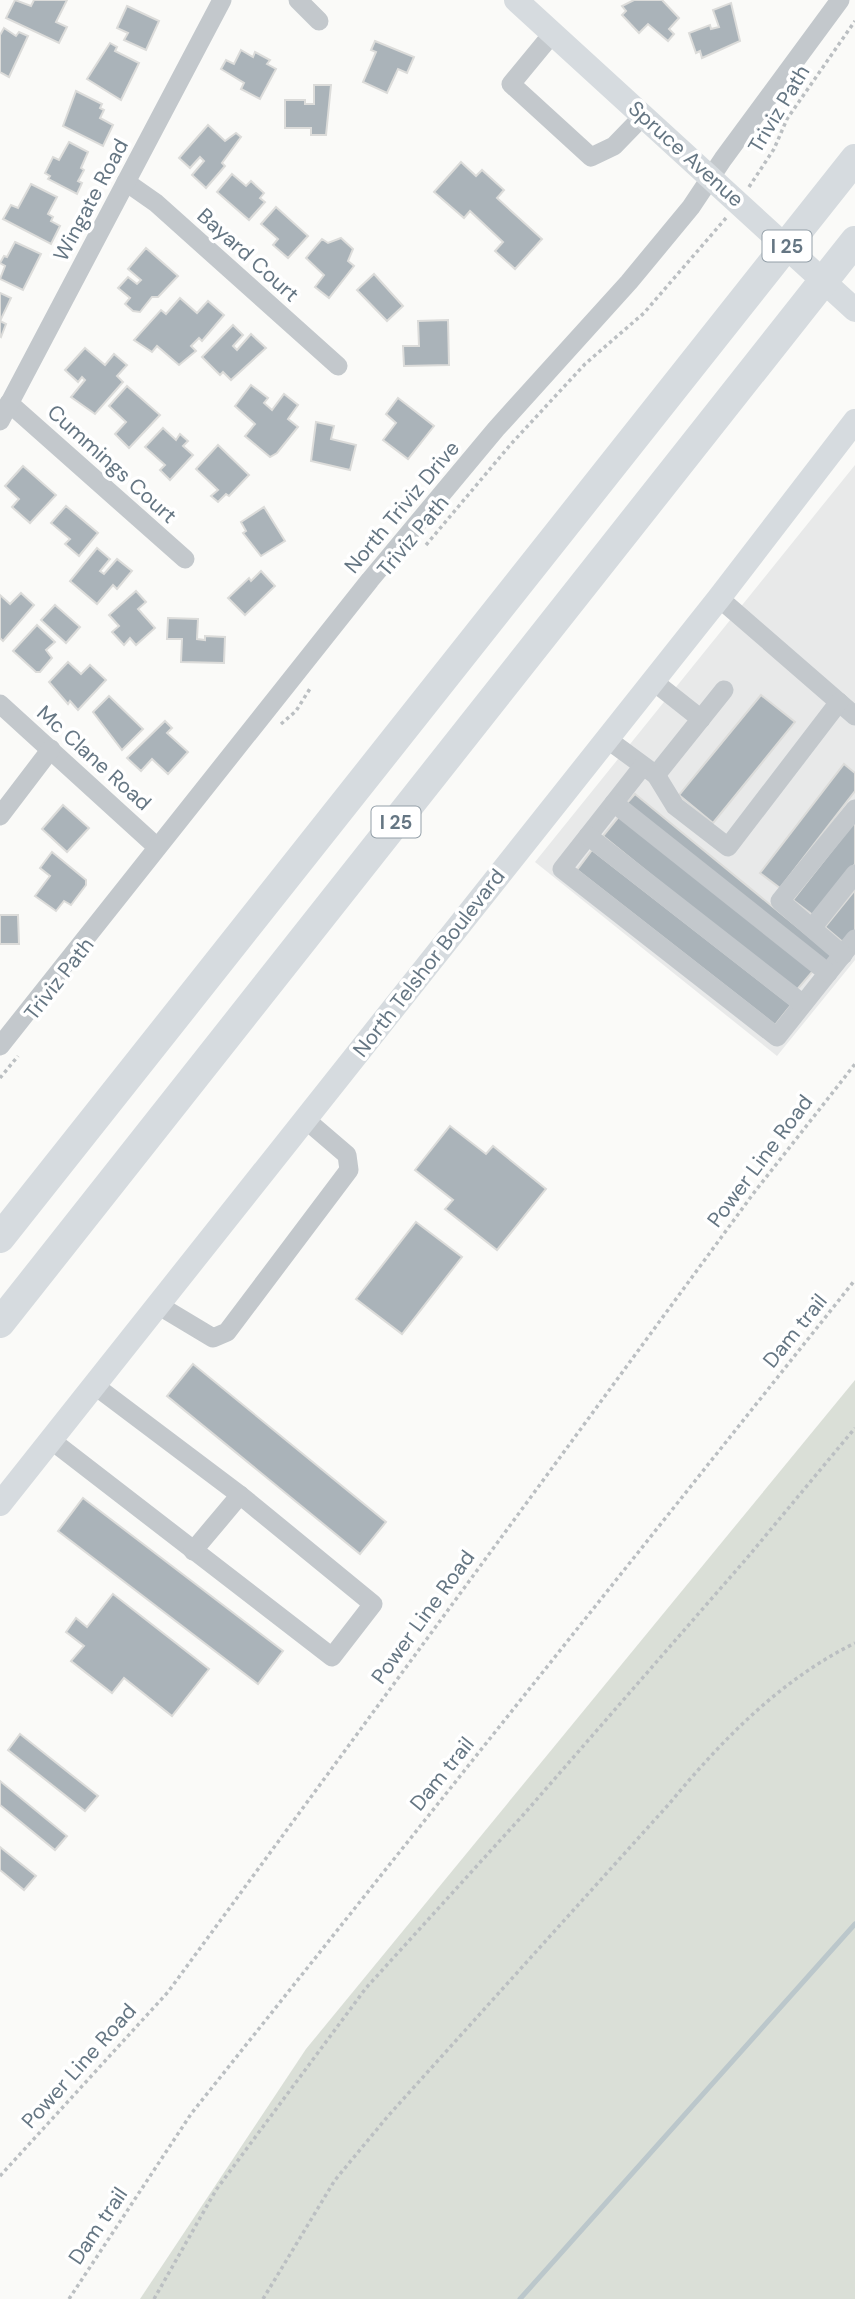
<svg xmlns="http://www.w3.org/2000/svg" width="855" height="2299" viewBox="0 0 855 2299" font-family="'DM Sans',sans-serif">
  <rect width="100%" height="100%" fill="#fafaf8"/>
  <!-- built -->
  <path fill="#e8e9e9" d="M855,465V960L777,1056L535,862Z"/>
  <!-- green -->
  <path fill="#dadfd7" d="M855,1380V2299H140L306,2049Z"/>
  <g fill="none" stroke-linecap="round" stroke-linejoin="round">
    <!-- stream -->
    <path stroke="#bbc7cb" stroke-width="5" d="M520,2299L855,1924"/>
  </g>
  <!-- building -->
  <g fill="#aab3b9" stroke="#dcdcda" stroke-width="2">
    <path d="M15,0L31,6L34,0H67L56,22L67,27L59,43L6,18Z"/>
    <path d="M634,0H662L679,18L669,29L674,34L668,41L648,24L639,33L622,15L626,11L622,6Z"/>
    <path d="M731,3L740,41L702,58L700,51L696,53L689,33L710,25L711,29L719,27L713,10Z"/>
    <path d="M127,6L159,21L146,50L124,40L128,33L117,28Z"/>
    <path d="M4,28L16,36L19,32L28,36L9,77L0,72V35Z"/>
    <path d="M375,41L414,57L407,73L398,69L387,93L363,82L376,52L371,50Z"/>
    <path d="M110,43L117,47L115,51L139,63L121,100L87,79Z"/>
    <path d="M241,50L253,57L255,52L270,60L267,64L276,69L260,99L241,89L244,83L221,69L226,60L234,64Z"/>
    <path d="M314,85H331L326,135H311V128H285V100H305V104H314Z"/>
    <path d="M76,91L102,104L100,108L104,110L100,118L113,125L103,146L63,126Z"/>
    <path d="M208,125L225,141L236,133L241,137L222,163L225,166L206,188L192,175L204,161L200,157L190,168L179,158Z"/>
    <path d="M69,142L88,152L81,168L84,170L78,181L82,183L77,194L48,179L50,176L45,173L53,157L59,160Z"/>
    <path d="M461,162L476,176L482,170L504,190L497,198L542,239L515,269L495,251L503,242L470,211L464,218L434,192Z"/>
    <path d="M232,174L246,186L251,181L264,193L260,198L265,202L249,220L217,192Z"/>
    <path d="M31,184L57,197L48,214L53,217L51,221L60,226L51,244L3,219L11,205L18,208Z"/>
    <path d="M276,207L308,236L288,258L273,245L278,239L261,224Z"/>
    <path d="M341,238L353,249L348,261L354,266L329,298L315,287L324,275L306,258L322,239L328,243Z"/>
    <path d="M15,242L41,254L23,290L0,279L5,266L0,263L4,256L7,257Z"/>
    <path d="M146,248L178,276L158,297H152L140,312L133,311L125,304L130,298L118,288L128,277L137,284L141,280L128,269Z"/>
    <path d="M374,274L403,306L387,321L357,290Z"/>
    <path d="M0,293L11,298L0,321L6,324L1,337L0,336Z"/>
    <path d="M180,298L197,313L208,301L224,315L202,341L199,338L191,346L196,351L179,365L157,346L152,352L134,340L161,310L166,314Z"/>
    <path d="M448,320L449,365L404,366L403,346H419L418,321Z"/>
    <path d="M233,325L243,335L233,346L237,350L251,334L266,348L231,380L223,372L220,375L202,357Z"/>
    <path d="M85,348L105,365L114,354L127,365L117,376L123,382L95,414L71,397L85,380L82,377L78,382L65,370Z"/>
    <path d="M251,385L268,398L264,403L272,410L284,394L298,405L288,419L298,427L277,453L270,457L245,436L255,424L235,406Z"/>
    <path d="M127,386L160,415L129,448L115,434L126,422L109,406Z"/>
    <path d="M398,398L434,426L408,459L383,440L396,423L386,414Z"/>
    <path d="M316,422L334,426L331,439L356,445L350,470L311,461Z"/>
    <path d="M163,428L176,440L180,434L188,441L183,446L193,455L170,480L160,470L165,465L145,447Z"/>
    <path d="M218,445L249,475L229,496L226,494L218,502L211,496L218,490L196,469Z"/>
    <path d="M23,466L56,495L30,523L12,507L19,499L5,486Z"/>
    <path d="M66,506L98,533L79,556L65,544L70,539L51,523Z"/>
    <path d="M264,507L285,541L261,556L243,533L246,531L241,522Z"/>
    <path d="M97,548L110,559L100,571L104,574L117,559L132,571L117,589L113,585L97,604L70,581Z"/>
    <path d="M261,571L275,586L245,615L228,598L249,578L251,581Z"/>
    <path d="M136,591L146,602L138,609L155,628L136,645L130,638L124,645L112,632L119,626L109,615Z"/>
    <path d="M21,593L34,605L3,641L0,638V595L10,604Z"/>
    <path d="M55,605L80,627L66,643L41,620Z"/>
    <path d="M168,618L198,619L197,639L205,640V636L225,637L224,663L181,662L182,639H167Z"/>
    <path d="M37,625L55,642L46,650L52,658L40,672H36L13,651Z"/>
    <path d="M68,662L81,674L90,665L106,680L78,710L70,701L68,704L49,682Z"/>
    <path d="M761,695L795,722L713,823L679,795Z"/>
    <path d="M109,696L143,729L122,750L93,712Z"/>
    <path d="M165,721L172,728L167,733L188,752L168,774L152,759L141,771L127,758Z"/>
    <path d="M844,764L855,773V791L780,888L760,873Z"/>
    <path d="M635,794L834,957L827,966L626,804Z"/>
    <path d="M63,805L89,828L67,852L42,829Z"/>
    <path d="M620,815L813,971L795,992L603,836Z"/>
    <path d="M855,821V864L814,916L793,900Z"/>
    <path d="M592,850L791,1005L775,1025L577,870Z"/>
    <path d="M52,852L86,880V885L71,905L64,901L56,911L35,896L50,876L40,868Z"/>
    <path d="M855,890V931L845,944L825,927Z"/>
    <path d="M0,915H18L19,944H0Z"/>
    <path d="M450,1126L486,1154L493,1146L546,1189L497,1250L445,1209L453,1200L415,1170Z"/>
    <path d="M416,1222L462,1257L402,1334L356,1299Z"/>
    <path d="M193,1364L386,1522L360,1554L167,1396Z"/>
    <path d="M83,1498L283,1651L258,1684L58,1531Z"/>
    <path d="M113,1594L209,1669L172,1716L124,1678L112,1693L71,1661L84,1646L66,1632L76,1618L87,1627Z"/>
    <path d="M20,1734L98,1796L85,1811L8,1750Z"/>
    <path d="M0,1781L67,1836L55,1850L0,1805Z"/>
    <path d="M0,1847L36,1876L24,1890L0,1870Z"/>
  </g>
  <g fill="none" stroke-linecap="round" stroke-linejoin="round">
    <!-- path -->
    <g stroke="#bbbfc2" stroke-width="3.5" stroke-dasharray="3.5 3.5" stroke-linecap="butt">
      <path d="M749,187L774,149L787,119L855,21"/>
      <path d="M426,545L511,444L585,364L644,313L726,218"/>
      <path d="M281,724L296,711L311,687"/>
      <path d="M0,1078L18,1056"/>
      <path d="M0,2176L168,1992L753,1194L855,1064"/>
      <path d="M69,2299L191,2114L855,1280"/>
      <path d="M154,2299L216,2190L366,1988L524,1814L747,1558L855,1428"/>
      <path d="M263,2299L335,2180L388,2116L669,1804C722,1740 780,1680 855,1643"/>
    </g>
    <!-- minor -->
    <g stroke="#c3c8cc" stroke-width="19">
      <path d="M298,0L319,21"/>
      <path d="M553,33L511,84L591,157L614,146L644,115"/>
      <path d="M126,182L156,203L338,366"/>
      <path d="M9,403L185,559"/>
      <path d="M0,421L222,0"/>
      <path d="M719,598L855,716"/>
      <path d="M653,681L701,719"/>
      <path d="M0,704L157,847"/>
      <path d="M607,739L656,775L724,690"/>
      <path d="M643,766L562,869L777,1037L855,939"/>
      <path d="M656,775L675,806L728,847L839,702"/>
      <path d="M614,803L828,973"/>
      <path d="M0,816L51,749"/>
      <path d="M588,836L803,1004"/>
      <path d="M812,928L855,874"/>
      <path d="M843,955L780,901L855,809"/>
      <path d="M0,1046L370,580L496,429L629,282L691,207L723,159L840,0"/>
      <path d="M158,1305L213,1338L227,1332L349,1170L347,1155L305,1119"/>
      <path d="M51,1440L332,1657L373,1604L240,1495L94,1385"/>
      <path d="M193,1551L240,1495"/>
    </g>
    <!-- major -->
    <g stroke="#d6dbdf" stroke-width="24">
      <path d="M516,0L855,310"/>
      <path d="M0,1504L719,598L855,421"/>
    </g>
    <!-- highway -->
    <g stroke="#d6dbdf" stroke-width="30">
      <path d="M0,1238L855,159"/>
      <path d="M0,1323L855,241"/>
    </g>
  </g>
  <g text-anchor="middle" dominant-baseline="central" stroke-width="7" stroke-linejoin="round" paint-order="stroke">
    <!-- shield labels -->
    <g fill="#fff" stroke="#939fa8" stroke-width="2">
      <rect x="762.5" y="230.5" width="49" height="31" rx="5"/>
      <rect x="371.5" y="806.5" width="49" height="31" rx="5"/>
    </g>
    <g font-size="19" font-weight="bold" fill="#657683">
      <text x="787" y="246">I 25</text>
      <text x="396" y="822">I 25</text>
    </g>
    <!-- street labels -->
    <g font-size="21" fill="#657683" stroke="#fff">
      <text transform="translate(779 109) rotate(-59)">Triviz Path</text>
      <text transform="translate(686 154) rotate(42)">Spruce Avenue</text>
      <text transform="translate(91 200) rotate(-62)">Wingate Road</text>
      <text transform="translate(248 255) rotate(42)">Bayard Court</text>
      <text transform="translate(112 464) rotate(42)">Cummings Court</text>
      <text transform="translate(402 507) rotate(-50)">North Triviz Drive</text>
      <text transform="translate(413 536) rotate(-50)">Triviz Path</text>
      <text transform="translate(94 758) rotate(42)">Mc Clane Road</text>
      <text transform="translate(429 963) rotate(-52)">North Telshor Boulevard</text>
      <text transform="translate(59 979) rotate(-52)">Triviz Path</text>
      <text transform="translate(760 1161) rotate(-53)">Power Line Road</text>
      <text transform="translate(795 1331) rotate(-51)">Dam trail</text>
      <text transform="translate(423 1617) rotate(-54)">Power Line Road</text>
      <text transform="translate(442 1774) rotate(-51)">Dam trail</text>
      <text transform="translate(79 2066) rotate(-48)">Power Line Road</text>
      <text transform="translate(98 2226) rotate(-56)">Dam trail</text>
    </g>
  </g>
</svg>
